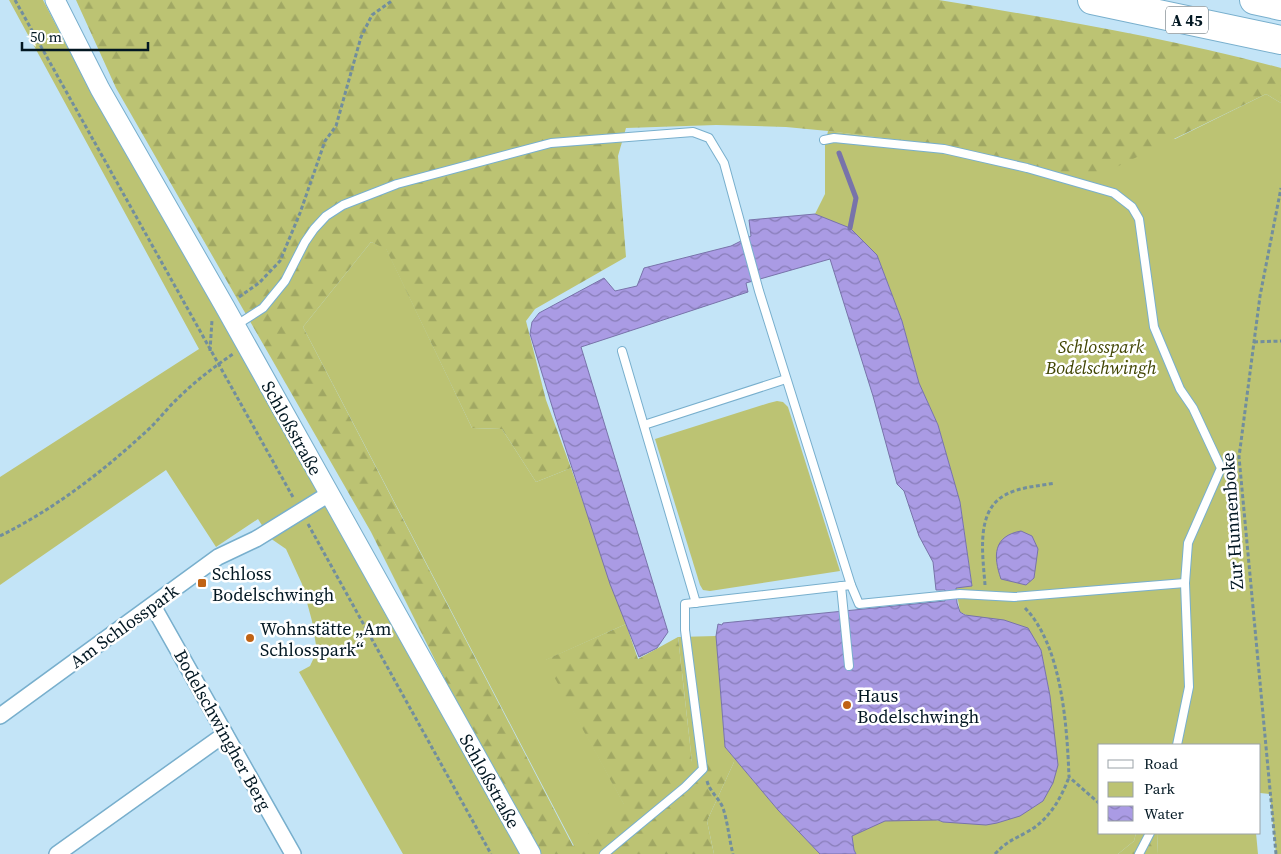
<svg xmlns="http://www.w3.org/2000/svg" width="1281" height="854" viewBox="0 0 1281 854" font-family="'Source Serif 4',serif">
  <defs>
    <pattern id="forest-firs" width="22" height="20" patternUnits="userSpaceOnUse" patternTransform="scale(1.25)"><rect width="22" height="20" fill="#bcc373"/><path d="M5 1l3.5 6h-7zM16 11l3.5 6h-7z" fill="#a0a763"/></pattern>
    <pattern id="water-waves" width="16" height="10" patternUnits="userSpaceOnUse" patternTransform="scale(1.25)"><rect width="16" height="10" fill="#aa9be4"/><path d="M0 5q4-4 8 0t8 0" fill="none" stroke="#887db8"/></pattern>
  </defs>
  <rect width="100%" height="100%" fill="#c3e4f7"/>
  <!-- green -->
  <g fill="#bcc373">
    <path d="M9,0H43L70,52L330,513L529,854H403L299,672L310,666L317,651L312,621L302,584L286,549L270,538L258,519L216,547L166,470L0,585V477L199,349Z"/>
    <path d="M1266,94L1281,103V854H1276L1270,794L1260,793V745H1100V833H1136L1134,841L1118,854H856L854,850L852,836C862,831 873,825 884,821C896,818 932,817 943,822C987,823 1006,829 1043,800L1052,719L1050,696L1041,650L960,612L956,588L972,585L960,502L938,425L919,383L902,321L877,255L815,214L825,194V145L828,131L945,146L1175,139Z"/>
    <path d="M371,242L386,248L472,428L502,429L536,482L571,468L626,624L546,660L625,806L574,846L303,327Z"/>
    <path d="M777,401L783,402L788,407L840,571L710,591L703,590L700,585L655,439L769,403Z"/>
    <path d="M716,636L725,747L778,810L820,854H714L707,821L734,762H692L678,637Z"/>
    <path d="M1157,833H1256L1258,854H1158Z"/>
  </g>
  <!-- forest -->
  <g fill="url(#forest-firs)">
    <path d="M76,0H939C1054,19 1168,38 1281,68V103L1266,94L1092,179L945,146L828,131L786,127L716,125L626,128L618,156L626,257L535,309L526,321L546,400L571,468L536,482L502,429L472,428L386,249L371,242L303,327L573,846L624,805L545,660L626,624L638,659L678,637L692,762H734L707,821L714,854H532L371,532L116,88Z"/>
    <path d="M1136,833H1157L1158,854H1118L1134,841Z"/>
  </g>
  <!-- water -->
  <g fill="url(#water-waves)" stroke="#7873aa">
    <path d="M815,214L850,228L877,255L902,321L919,383L938,425L960,502L972,586L956,588L957,603L960,612L965,615L1004,620L1028,628L1041,650L1050,696L1058,765L1053,783L1043,801L1020,816L997,823L986,825L943,822L938,820L885,821L852,836L854,850L856,854H820L778,810L725,747L716,636L718,624L722,625L723,623L945,601V590H936L933,562L919,536L904,491L897,484L873,396L830,259L746,283L748,292L581,347L668,632L657,648L639,657L610,584L555,416L530,334L532,322L539,313L604,278L615,291L637,286L644,268L731,246L751,236L749,220Z"/>
    <path d="M1021,531L1032,536L1038,549L1034,578L1026,585L1001,579C993,556 993,536 1021,531Z"/>
  </g>
  <g fill="none" stroke-linecap="round" stroke-linejoin="round">
    <!-- stream -->
    <path stroke="#7873aa" stroke-width="5" d="M839,153L856,198L850,228"/>
    <defs>
      <g id="service">
        <path d="M824,140L834,138L944,149L1027,168L1114,193L1132,207L1139,219L1154,327L1180,389L1193,408L1221,468L1188,543L1185,583L1189,687L1177,745"/>
        <path d="M235,326L263,308L285,281L305,242L314,229L326,216L343,205L397,184L551,143L693,132L709,138L724,163L759,291L851,585L685,604V630L703,769L685,787L604,854"/>
        <path d="M622,351L696,603"/>
        <path d="M644,425L786,379"/>
        <path d="M851,585L859,604L960,594L1014,597L1185,583"/>
        <path d="M841,586L849,666"/>
        <path d="M1139,854L1150,833"/>
      </g>
      <g id="minor">
        <path d="M153,606L293,854"/>
        <path d="M0,716L218,557L256,539L329,494"/>
        <path d="M57,854L225,734"/>
      </g>
      <path id="tertiary" d="M55,0L100,89L225,307L531,854"/>
      <g id="motorway">
        <path d="M1092,0L1281,40"/>
        <path d="M1254,0L1281,6"/>
      </g>
    </defs>
    <!-- service casing -->
    <use href="#service" stroke="#78afcd" stroke-width="10"/>
    <!-- minor casing -->
    <use href="#minor" stroke="#78afcd" stroke-width="18"/>
    <!-- tertiary casing -->
    <use href="#tertiary" stroke="#78afcd" stroke-width="21"/>
    <!-- motorway casing -->
    <use href="#motorway" stroke="#78afcd" stroke-width="30"/>
    <!-- path -->
    <g stroke="#728e9d" stroke-width="3" stroke-dasharray="4 2.5" stroke-linecap="butt">
      <path d="M15,0L294,499"/>
      <path d="M239,297L259,283L280,261L300,213L325,141L336,126L361,37L372,15L393,0"/>
      <path d="M1254,342L1281,341"/>
      <path d="M210,351L212,320"/>
      <path d="M308,524L491,854"/>
      <path d="M0,536C56,508 105,470 151,427C159,419 166,410 174,402C192,384 212,368 233,354"/>
      <path d="M985,585C983,556 975,511 1005,495C1019,487 1039,486 1055,483"/>
      <path d="M1025,608C1062,646 1067,726 1069,777L1100,804"/>
      <path d="M707,781C710,792 719,798 723,808C728,823 729,839 733,854"/>
      <path d="M995,854C1007,841 1013,840 1027,832C1048,821 1061,799 1069,777"/>
      <path d="M1276,854L1239,457L1260,296L1281,188"/>
    </g>
    <!-- service -->
    <use href="#service" stroke="#fff" stroke-width="8"/>
    <!-- minor -->
    <use href="#minor" stroke="#fff" stroke-width="15"/>
    <!-- tertiary -->
    <use href="#tertiary" stroke="#fff" stroke-width="19"/>
    <!-- motorway -->
    <use href="#motorway" stroke="#fff" stroke-width="28"/>
  </g>
  <!-- markers -->
  <g fill="#c06315" stroke="#fff" stroke-width="2">
    <rect x="197" y="578" width="10" height="10" rx="2.5"/>
    <circle cx="250" cy="638" r="5"/>
    <circle cx="847" cy="705" r="5"/>
  </g>
  <g text-anchor="middle" dominant-baseline="central" stroke-width="5" stroke-linejoin="round" paint-order="stroke">
    <!-- shield labels -->
    <rect fill="#fff" stroke="#4e5d64" stroke-width="1" x="1166" y="6.5" width="42" height="27" rx="4"/>
    <g font-size="16" font-weight="bold" fill="#021722">
      <text x="1187" y="20">A 45</text>
    </g>
    <!-- park labels -->
    <g font-size="18" font-style="italic" fill="#414503" stroke="#fff">
      <text x="1101" y="346">Schlosspark<tspan x="1101" dy="21">Bodelschwingh</tspan></text>
    </g>
    <!-- street labels -->
    <g font-size="18" fill="#021722" stroke="#fff">
      <text transform="translate(292 428) rotate(61)">Schloßstraße</text>
      <text transform="translate(1232 521) rotate(-94)">Zur Hunnenboke</text>
      <text transform="translate(124 626) rotate(-36)">Am Schlosspark</text>
      <text transform="translate(223 730) rotate(61)">Bodelschwingher Berg</text>
      <text transform="translate(490 781) rotate(61)">Schloßstraße</text>
    </g>
    <!-- poi labels -->
    <g font-size="18" fill="#021722" stroke="#fff" text-anchor="start">
      <text x="212" y="573">Schloss<tspan x="212" dy="21">Bodelschwingh</tspan></text>
      <text x="260" y="628">Wohnstätte „Am<tspan x="260" dy="21">Schlosspark“</tspan></text>
      <text x="857" y="695">Haus<tspan x="857" dy="21">Bodelschwingh</tspan></text>
    </g>
  </g>
  <!-- legend -->
  <rect x="1098" y="744" width="162" height="90" fill="#ffffff" stroke="#9aa2a7"/>
  <rect x="1108" y="760" width="25" height="8" fill="#ffffff" stroke="#9aa2a7"/>
  <text x="1144" y="769" font-size="15" fill="#021722">Road</text>
  <rect x="1108" y="782" width="25" height="15" fill="#bcc373" stroke="#9aa2a7"/>
  <text x="1144" y="794" font-size="15" fill="#021722">Park</text>
  <rect x="1108" y="806" width="25" height="15" fill="url(#water-waves)" stroke="#9aa2a7"/>
  <text x="1144" y="819" font-size="15" fill="#021722">Water</text>
  <!-- scale -->
  <path d="M22 42v8h126v-8" fill="none" stroke="#021722" stroke-width="2.5"/>
  <text x="30" y="42" font-size="15" fill="#021722" stroke="#ffffff" stroke-width="4" paint-order="stroke">50 m</text>
</svg>
